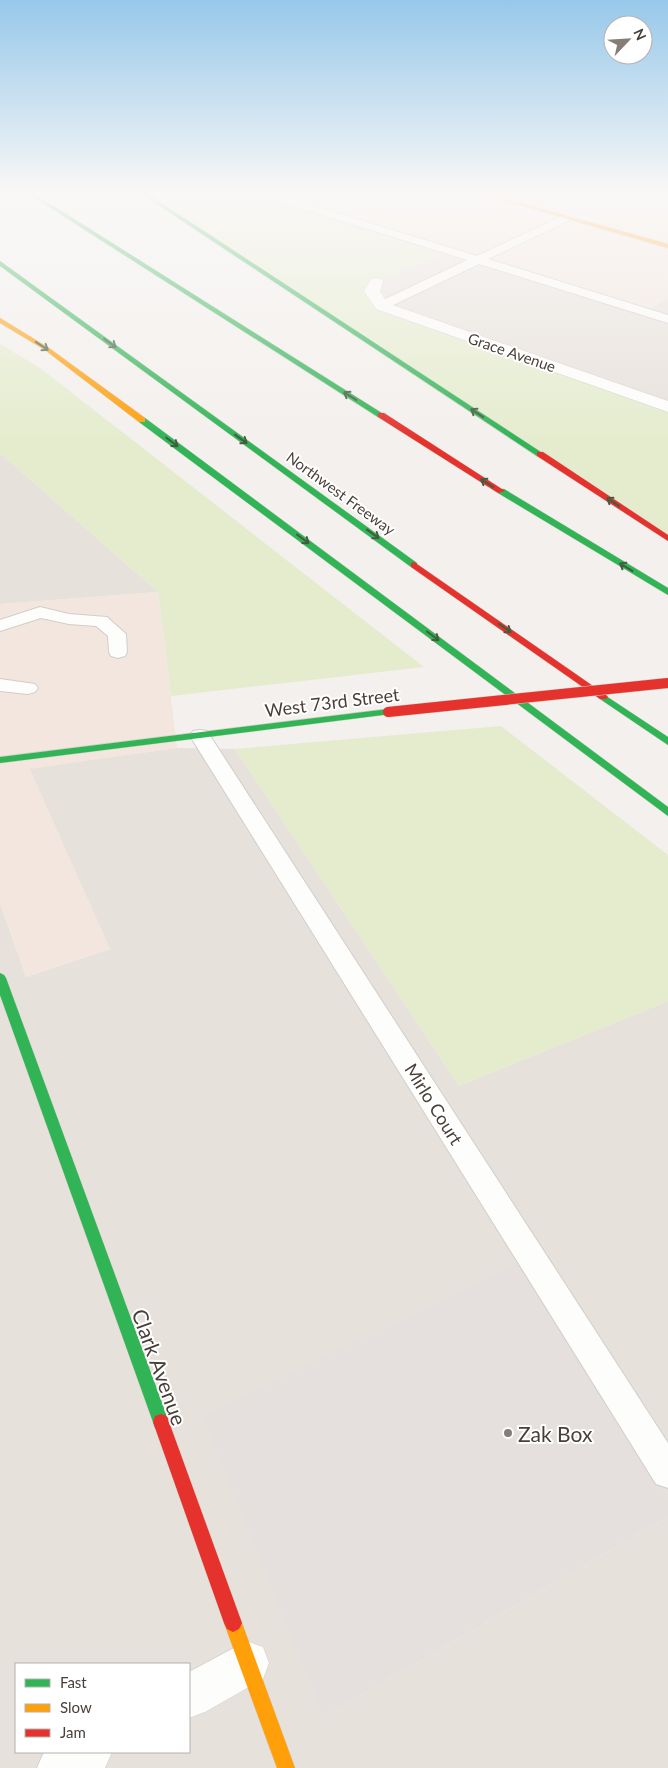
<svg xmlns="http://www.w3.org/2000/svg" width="668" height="1768" viewBox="0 0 668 1768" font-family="Lato,sans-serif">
  <rect width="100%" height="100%" fill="#f3f0ed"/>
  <!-- residential -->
  <g fill="#e7e1db" fill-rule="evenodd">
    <path d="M447,251L644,312L668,298V407L381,306L376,282Z"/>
    <path d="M0,453L158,592L0,604Z"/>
    <path d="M177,748L235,749L459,1086L668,1001V1497L520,1262L324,1717L668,1517V1768H0V903L26,977L110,949L29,768ZM16,1664H189V1752H16Z"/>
  </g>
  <!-- commercial -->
  <g fill="#f2e6de">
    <path d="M262,193H668V298L644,312Z"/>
    <path d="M158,592L177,748L30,769L110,949L26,977L0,903V604Z"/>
  </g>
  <!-- industrial -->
  <path fill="#e5e0dd" d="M520,1262L668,1497V1517L324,1717L203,1416Z"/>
  <!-- green -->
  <g fill="#e5ecce">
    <path d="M143,193H262L447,251L376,282L381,306L668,407V539Z"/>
    <path d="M0,344L40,368L424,667L171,696L158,592L0,453Z"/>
    <path d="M501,726L668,855V1001L459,1086L235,749Z"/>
  </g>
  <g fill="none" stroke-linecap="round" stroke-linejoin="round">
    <defs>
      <g id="lane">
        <path d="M257,193H272L477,256L564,215H572L574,217L572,219L488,259L668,315V323L479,264L385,309H377L375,306L377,303L467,260L258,195Z"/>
        <path d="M40,607L69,614L107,617L126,634L127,652L125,656L118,658L111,656L109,652L108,636L96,626L69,624L41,618L0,631V620Z"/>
        <path d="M0,679L35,684L38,688L35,692L28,694L0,691Z"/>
        <path d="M200,730L207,731L668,1443V1488L656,1484L190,736L193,731Z"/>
      </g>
      <g id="street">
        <path d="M376,278L381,279L383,282L380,291L387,303L668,401V412L376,309L364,291L371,279Z"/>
        <path d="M247,1641L263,1647L269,1663L263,1679L205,1712L189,1718V1672Z"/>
        <path d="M44,1752H112L105,1768H37Z"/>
      </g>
      <g id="fast">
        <path d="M27,193H33L385,415L378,417Z"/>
        <path d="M140,193H146L544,454L537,456Z"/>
        <path d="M0,261L417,563V567H411L0,266Z"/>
        <path d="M139,418H145L668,807V816L139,422Z"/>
        <path d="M498,489H504L668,588V595L498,493Z"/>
        <path d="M603,694L668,737V745L600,699L598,697L600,695Z"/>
        <path d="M388,709L393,712L391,714L0,763V757Z"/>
        <path d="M0,973L4,975L6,978L169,1422L167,1428L161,1430L155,1428L153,1422L0,995Z"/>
      </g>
      <g id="slow">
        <path d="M478,193H486L668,244V248Z"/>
        <path d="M0,318L49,348L145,418V422H139L45,350L0,323Z"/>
        <path d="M233,1614L239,1617L242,1623L295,1768H277L224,1623L227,1617Z"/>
      </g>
      <g id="jam">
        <path d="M378,413H384L505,491L498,493L378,417Z"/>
        <path d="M537,452H543L668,535V541L537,456Z"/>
        <path d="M414,562L606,695L608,697L606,699H600L411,567V563Z"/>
        <path d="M161,1414L167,1416L169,1422L242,1623L239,1629L233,1632L227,1629L224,1623L153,1422L155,1416Z"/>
      </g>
    </defs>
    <!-- lane casing -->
    <use href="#lane" stroke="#d1cdca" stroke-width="2"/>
    <!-- street casing -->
    <use href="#street" stroke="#d1cdca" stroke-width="1"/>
    <!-- fast casing -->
    <use href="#fast" stroke="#d5cec7" stroke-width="1"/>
    <!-- slow casing -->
    <use href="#slow" stroke="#d5cec7" stroke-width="1"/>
    <!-- jam casing -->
    <use href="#jam" stroke="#d5cec7" stroke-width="1"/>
    <!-- lane -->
    <use href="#lane" fill="#fdfdfc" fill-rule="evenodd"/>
    <!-- street -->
    <use href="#street" fill="#fdfdfc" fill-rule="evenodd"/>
    <!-- fast -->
    <use href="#fast" fill="#30b455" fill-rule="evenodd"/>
    <!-- slow -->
    <use href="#slow" fill="#ff9f0a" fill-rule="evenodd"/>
    <!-- jam -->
    <use href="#jam" fill="#e5322d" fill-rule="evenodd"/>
    <defs>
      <path id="jam-bridge" d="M388,712L668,683"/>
    </defs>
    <!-- jam-bridge casing -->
    <use href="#jam-bridge" stroke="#d5cec7" stroke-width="11" stroke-linecap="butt"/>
    <!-- jam-bridge -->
    <use href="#jam-bridge" stroke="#e5322d" stroke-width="10"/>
  </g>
  <!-- one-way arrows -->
  <defs><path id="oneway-shaft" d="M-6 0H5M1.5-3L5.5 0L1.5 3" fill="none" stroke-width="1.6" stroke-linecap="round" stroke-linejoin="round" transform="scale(1.25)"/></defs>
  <g stroke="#435c40">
    <use href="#oneway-shaft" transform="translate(110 343) rotate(36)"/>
    <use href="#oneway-shaft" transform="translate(42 346) rotate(33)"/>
    <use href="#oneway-shaft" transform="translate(350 396) rotate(-148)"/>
    <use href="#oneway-shaft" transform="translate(477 413) rotate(-147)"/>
    <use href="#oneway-shaft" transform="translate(241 439) rotate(36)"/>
    <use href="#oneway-shaft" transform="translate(172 442) rotate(37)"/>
    <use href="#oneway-shaft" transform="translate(487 483) rotate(-148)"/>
    <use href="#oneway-shaft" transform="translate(613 502) rotate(-147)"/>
    <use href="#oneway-shaft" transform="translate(373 534) rotate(36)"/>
    <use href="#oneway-shaft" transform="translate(303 539) rotate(37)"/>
    <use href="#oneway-shaft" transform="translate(626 567) rotate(-149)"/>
    <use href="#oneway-shaft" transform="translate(505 628) rotate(35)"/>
    <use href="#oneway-shaft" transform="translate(433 636) rotate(37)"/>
  </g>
  <!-- sky -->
  <linearGradient id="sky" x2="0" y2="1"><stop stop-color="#97c8ea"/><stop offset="0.44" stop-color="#faf8f7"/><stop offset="1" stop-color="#faf8f7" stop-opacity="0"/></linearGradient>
  <rect width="668" height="440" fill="url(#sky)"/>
  <!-- markers -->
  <circle fill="#847d78" stroke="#fff" stroke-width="2" cx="508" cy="1433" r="5"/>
  <g text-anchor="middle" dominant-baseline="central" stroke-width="4" stroke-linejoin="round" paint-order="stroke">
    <!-- far-street labels -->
    <g font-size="15" fill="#493f39" stroke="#fff">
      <text transform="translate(512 352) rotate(19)">Grace Avenue</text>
      <text transform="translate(341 493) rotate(36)">Northwest Freeway</text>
    </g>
    <!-- street labels -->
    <g font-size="18" fill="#493f39" stroke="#fff">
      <text transform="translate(332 702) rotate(-7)">West 73rd Street</text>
      <text transform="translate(434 1104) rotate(58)">Mirlo Court</text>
    </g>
    <!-- near-street labels -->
    <g font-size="21" fill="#493f39" stroke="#fff">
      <text transform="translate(160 1367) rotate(70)">Clark Avenue</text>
    </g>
    <!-- near-poi labels -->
    <g font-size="21" fill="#493f39" stroke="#fff" text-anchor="start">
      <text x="518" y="1433">Zak Box</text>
    </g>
  </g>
  <!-- legend -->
  <rect x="15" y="1663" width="175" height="90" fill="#ffffff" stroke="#b6b2b0"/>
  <rect x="25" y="1679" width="25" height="8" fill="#30b455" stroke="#b6b2b0"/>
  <text x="60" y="1688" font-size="15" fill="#493f39">Fast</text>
  <rect x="25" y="1704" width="25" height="8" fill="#ff9f0a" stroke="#b6b2b0"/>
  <text x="60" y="1713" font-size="15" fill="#493f39">Slow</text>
  <rect x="25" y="1729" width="25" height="8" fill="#e5322d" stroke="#b6b2b0"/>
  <text x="60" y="1738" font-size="15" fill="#493f39">Jam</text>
  <!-- north arrow -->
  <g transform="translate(628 40) rotate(65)"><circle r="24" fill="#ffffff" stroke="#b6b2b0"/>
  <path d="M0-4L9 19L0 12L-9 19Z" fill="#847d78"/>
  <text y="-8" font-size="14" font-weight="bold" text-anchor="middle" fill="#493f39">N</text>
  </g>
</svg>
